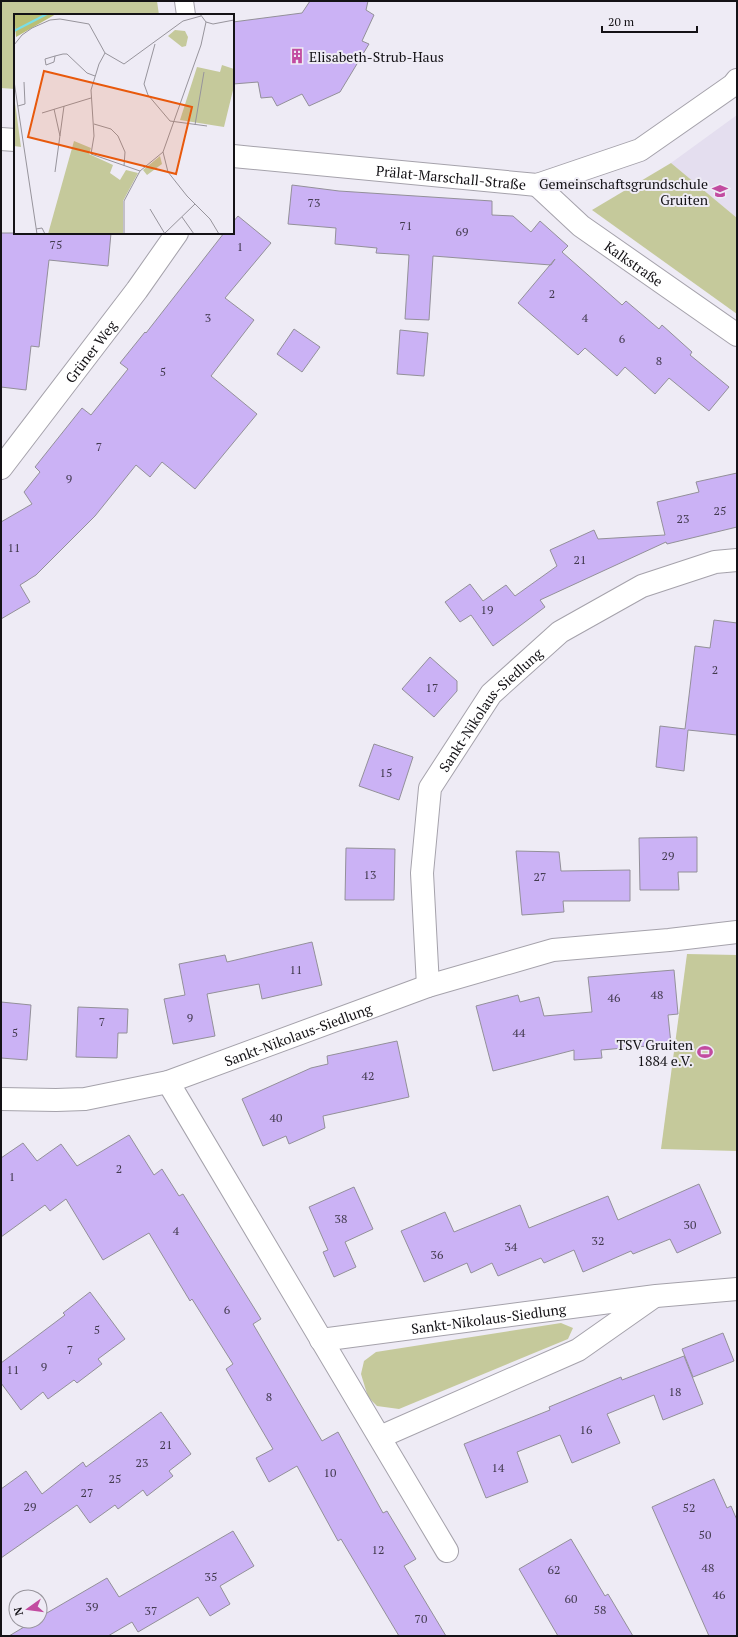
<svg xmlns="http://www.w3.org/2000/svg" width="738" height="1637" viewBox="0 0 738 1637" font-family="'PT Serif',serif">
  <rect width="100%" height="100%" fill="#eeebf5"/>
  <!-- built -->
  <path fill="#e4deef" d="M737,115V218L671,163Z"/>
  <!-- green -->
  <g fill="#c5c99b">
    <path d="M1,1H157L159,15H15V89L1,88Z"/>
    <path d="M671,163L737,218V314L592,210Z"/>
    <path d="M687,954L737,955V1151L661,1149Z"/>
    <path d="M561,1323L573,1328L568,1339L399,1409L377,1406L368,1397L361,1374L364,1361L376,1352Z"/>
  </g>
  <!-- building -->
  <g fill="#cbb2f5" stroke="#939099">
    <path d="M310,1H368L366,10L374,15L362,41L369,44L340,92L309,106L302,94L277,106L272,97L261,98L258,82L233,84V22L302,13Z"/>
    <path d="M292,185L339,191L492,201V215L513,216L531,232L540,221L568,246L562,252L622,305L626,301L659,329L662,325L692,352L690,355L729,387L709,411L669,378L655,394L625,367L617,376L585,348L578,355L518,303L555,259L551,265L433,256L429,320L405,319L409,255L376,253L377,248L335,244L336,228L288,224Z"/>
    <path d="M238,216L271,243L225,298L254,320L211,376L257,414L195,489L162,462L150,477L136,465L95,516L36,575L20,585L30,602L1,619V522L32,504L24,492L40,472L35,467L82,408L91,415L128,369L120,363L145,332L146,333L224,233H233V222Z"/>
    <path d="M1,233H111L108,266L49,260L39,347L31,346L26,390L1,387Z"/>
    <path d="M294,329L320,347L302,372L277,354Z"/>
    <path d="M400,330L428,333L424,376L397,374Z"/>
    <path d="M737,473V527L667,544L666,542L540,600L545,607L493,646L471,615L460,622L445,602L470,584L483,601L506,585L515,596L557,566L550,550L594,530L598,539L665,535L657,502L699,492L696,482Z"/>
    <path d="M714,620L737,623V735L688,730L684,771L656,767L660,726L685,729L695,646L710,648Z"/>
    <path d="M430,657L457,681V691L434,717L402,689Z"/>
    <path d="M374,744L413,757L399,800L359,786Z"/>
    <path d="M697,837V872H678L679,890H640L639,838Z"/>
    <path d="M346,848L395,849L394,900H345Z"/>
    <path d="M516,851L559,852L561,871L630,870V901H563L564,912L522,915Z"/>
    <path d="M312,942L322,985L262,999L259,984L207,994L215,1036L173,1044L164,999L185,995L179,964L225,955L227,962Z"/>
    <path d="M674,970L678,1014L668,1015L671,1044L601,1050L602,1058L574,1060V1050L493,1071L476,1006L518,995L520,1002L539,997L544,1016L592,1012L588,977Z"/>
    <path d="M1,1002L31,1005L27,1060L1,1058Z"/>
    <path d="M78,1007L128,1009L127,1033H118L117,1058L76,1057Z"/>
    <path d="M397,1041L409,1097L323,1116L325,1128L289,1144L286,1136L263,1146L242,1099L311,1068L328,1064L327,1056Z"/>
    <path d="M129,1135L154,1175L162,1169L179,1196L183,1194L261,1319L253,1324L322,1441L338,1432L383,1513L387,1511L416,1559L404,1566L446,1636H399L341,1539L338,1541L297,1466L269,1482L256,1458L273,1449L226,1369L233,1364L192,1299L190,1301L149,1233L103,1260L66,1199L50,1211L45,1205L1,1237V1158L23,1143L37,1161L61,1144L77,1166Z"/>
    <path d="M699,1184L721,1233L677,1253L670,1239L633,1254L631,1251L583,1272L574,1250L544,1263L541,1258L498,1276L492,1263L471,1273L467,1263L424,1282L401,1231L445,1212L454,1232L520,1205L529,1228L608,1196L618,1220Z"/>
    <path d="M354,1187L373,1229L345,1242L356,1267L334,1277L323,1252L328,1250L309,1207Z"/>
    <path d="M90,1292L125,1339L98,1359L102,1364L77,1383L74,1380L48,1399L43,1392L21,1410L1,1383V1363L65,1315L63,1313Z"/>
    <path d="M723,1333L734,1361L693,1377L682,1349Z"/>
    <path d="M684,1356L703,1404L663,1420L654,1395L607,1414L620,1443L572,1463L560,1435L517,1452L528,1482L486,1498L464,1444L550,1410L549,1407L621,1377L622,1380Z"/>
    <path d="M161,1412L191,1454L169,1471L173,1476L147,1496L143,1490L118,1509L115,1505L90,1523L77,1505L1,1558V1489L26,1471L42,1494L83,1462L86,1467Z"/>
    <path d="M714,1479L727,1508L731,1506L737,1520V1636H709L652,1507Z"/>
    <path d="M233,1531L254,1566L220,1586L230,1604L210,1616L198,1597L138,1632L132,1622L108,1636H9L34,1621H40V1617L107,1578L119,1597Z"/>
    <path d="M571,1539L605,1596L608,1594L633,1636H558L519,1569Z"/>
  </g>
  <g fill="none" stroke-linecap="round" stroke-linejoin="round">
    <defs>
      <path id="service" d="M184,1L186,15"/>
      <g id="minor">
        <path d="M1,139L15,140"/>
        <path id="s1" d="M233,156L537,185L640,150L733,85L737,80"/>
        <path id="s2" d="M537,185L581,226L737,335"/>
        <path id="s3" d="M1,468L137,290L177,233"/>
        <path id="s4" d="M428,986L422,873L430,788L491,694L560,632L642,586L715,562L737,560"/>
        <path d="M168,1082L447,1551"/>
        <path id="s5" d="M1,1099L56,1100L85,1099L168,1082L428,986L553,950L669,940L737,932"/>
        <path id="s6" d="M321,1340L656,1296L737,1289"/>
        <path d="M380,1437L578,1350L652,1298"/>
      </g>
    </defs>
    <!-- service casing -->
    <use href="#service" stroke="#a5a2ab" stroke-width="20"/>
    <!-- minor casing -->
    <use href="#minor" stroke="#a5a2ab" stroke-width="24"/>
    <!-- service -->
    <use href="#service" stroke="#fff" stroke-width="18"/>
    <!-- minor -->
    <use href="#minor" stroke="#fff" stroke-width="22"/>
  </g>
  <!-- icons -->
  <defs>
    <symbol id="building-bare" viewBox="-9 -9 18 18"><path d="M-4-6H4V6H1V3H-1V6H-4ZM-2.5-4.3h1.7v1.8h-1.7ZM.8-4.3h1.7v1.8H.8ZM-2.5-1h1.7V.8h-1.7ZM.8-1h1.7V.8H.8Z" fill="#c24ba0" stroke="#eeebf5" stroke-width="2.5" paint-order="stroke"/></symbol>
    <symbol id="school-bare" viewBox="-9 -9 18 18"><path d="M0-5L7-2L0 1L-7-2ZM-4 1L0 2.5L4 1V4Q0 6-4 4Z" fill="#c24ba0" stroke="#eeebf5" stroke-width="2.5" paint-order="stroke"/></symbol>
    <symbol id="stadium-bare" viewBox="-9 -9 18 18"><path d="M0-5a6.5 5 0 1 0 0 10a6.5 5 0 1 0 0-10ZM-3.5-1.8h7v3.6h-7Z" fill="#c24ba0" stroke="#eeebf5" stroke-width="2.5" paint-order="stroke"/></symbol>
  </defs>
  <g fill-rule="evenodd">
    <use href="#building-bare" x="286" y="45" width="22" height="22"/>
    <use href="#school-bare" x="709" y="180" width="22" height="22"/>
    <use href="#stadium-bare" x="694" y="1041" width="22" height="22"/>
  </g>
  <g text-anchor="middle" dominant-baseline="central" stroke-width="4" stroke-linejoin="round" paint-order="stroke">
    <!-- number labels -->
    <g font-size="12" fill="#423a4e">
      <text x="314" y="202">73</text>
      <text x="406" y="225">71</text>
      <text x="462" y="231">69</text>
      <text x="56" y="244">75</text>
      <text x="240" y="246">1</text>
      <text x="552" y="293">2</text>
      <text x="208" y="317">3</text>
      <text x="585" y="317">4</text>
      <text x="622" y="338">6</text>
      <text x="659" y="360">8</text>
      <text x="163" y="371">5</text>
      <text x="99" y="446">7</text>
      <text x="69" y="478">9</text>
      <text x="720" y="510">25</text>
      <text x="683" y="518">23</text>
      <text x="14" y="547">11</text>
      <text x="580" y="559">21</text>
      <text x="487" y="609">19</text>
      <text x="715" y="669">2</text>
      <text x="432" y="687">17</text>
      <text x="386" y="772">15</text>
      <text x="668" y="855">29</text>
      <text x="370" y="874">13</text>
      <text x="540" y="876">27</text>
      <text x="296" y="969">11</text>
      <text x="657" y="994">48</text>
      <text x="614" y="997">46</text>
      <text x="190" y="1017">9</text>
      <text x="102" y="1021">7</text>
      <text x="15" y="1032">5</text>
      <text x="519" y="1032">44</text>
      <text x="368" y="1075">42</text>
      <text x="276" y="1117">40</text>
      <text x="119" y="1168">2</text>
      <text x="12" y="1176">1</text>
      <text x="341" y="1218">38</text>
      <text x="690" y="1224">30</text>
      <text x="176" y="1230">4</text>
      <text x="598" y="1240">32</text>
      <text x="511" y="1246">34</text>
      <text x="437" y="1254">36</text>
      <text x="227" y="1309">6</text>
      <text x="97" y="1329">5</text>
      <text x="70" y="1349">7</text>
      <text x="44" y="1366">9</text>
      <text x="13" y="1369">11</text>
      <text x="675" y="1391">18</text>
      <text x="269" y="1396">8</text>
      <text x="586" y="1429">16</text>
      <text x="166" y="1444">21</text>
      <text x="142" y="1462">23</text>
      <text x="498" y="1467">14</text>
      <text x="330" y="1472">10</text>
      <text x="115" y="1478">25</text>
      <text x="87" y="1492">27</text>
      <text x="30" y="1506">29</text>
      <text x="689" y="1507">52</text>
      <text x="705" y="1534">50</text>
      <text x="378" y="1549">12</text>
      <text x="708" y="1567">48</text>
      <text x="554" y="1569">62</text>
      <text x="211" y="1576">35</text>
      <text x="719" y="1594">46</text>
      <text x="571" y="1598">60</text>
      <text x="92" y="1606">39</text>
      <text x="600" y="1609">58</text>
      <text x="151" y="1610">37</text>
      <text x="421" y="1618">70</text>
    </g>
    <!-- poi labels -->
    <g font-size="14" fill="#141216" stroke="#eeebf5" text-anchor="end">
      <text x="309" y="56" text-anchor="start">Elisabeth-Strub-Haus</text>
      <text x="708" y="183">Gemeinschaftsgrundschule<tspan x="708" dy="16">Gruiten</tspan></text>
      <text x="693" y="1044">TSV Gruiten<tspan x="693" dy="16">1884 e.V.</tspan></text>
    </g>
    <!-- street labels -->
    <g font-size="14" fill="#141216" stroke="#eeebf5">
      <text stroke="none"><textPath href="#s1" startOffset="219">Prälat-Marschall-Straße</textPath></text>
      <text stroke="none"><textPath href="#s2" startOffset="125">Kalkstraße</textPath></text>
      <text stroke="none"><textPath href="#s3" startOffset="147">Grüner Weg</textPath></text>
      <text stroke="none"><textPath href="#s4" startOffset="298">Sankt-Nikolaus-Siedlung</textPath></text>
      <text stroke="none"><textPath href="#s5" startOffset="307">Sankt-Nikolaus-Siedlung</textPath></text>
      <text stroke="none"><textPath href="#s6" startOffset="169">Sankt-Nikolaus-Siedlung</textPath></text>
    </g>
  </g>
  <!-- overview -->
  <g transform="translate(14 14)">
    <rect width="220" height="220" fill="#eeebf5"/>
    <path d="M161,16L171,17L174,23L172,32L168,33L154,22ZM208,51L220,55V72L210,113L166,106L183,53L206,58ZM0,82L2,96L7,133L0,132ZM60,127L77,134L75,140L99,151L96,159L106,166L112,156L124,159L109,187V220H34ZM146,142L148,150L133,161L129,156Z" fill="#c5c99b"/>
    <path d="M0,0H42L2,23Z" fill="#babf76"/>
    <path fill="none" stroke="#78dee7" stroke-width="2" d="M0,17L33,0"/>
    <path fill="none" stroke="#97949c" stroke-width="1" d="M186,0L192,8L199,10L220,6M192,8L187,31L149,138L154,158L173,182L196,205L205,220M141,30L130,70L134,81L156,107L193,112M0,31L8,21L18,14L36,6L46,5L75,10L91,39L110,50L169,7L187,2M91,39L85,50L77,76L80,122L77,140L126,157M41,42L40,48L32,51L31,45L41,42L49,40H53L73,59L81,62M0,67L23,220M4,92L11,90L10,68M40,95L46,122M28,99L77,84M80,110L97,115L104,122L111,138L110,152M181,111L190,58M41,158L50,92M136,195L151,220M168,203L180,220M22,215L28,214L31,220M110,220V187L126,157L149,138M150,220L181,190"/>
    <path fill="#e8590c" fill-opacity="0.15" stroke="#e8590c" stroke-width="2" d="M30,57L178,93L162,160L14,123Z"/>
    <rect width="220" height="220" fill="none" stroke="#141216" stroke-width="2"/>
  </g>
  <!-- border -->
  <rect width="738" height="1637" fill="none" stroke="#141216" stroke-width="4"/>
  <!-- north arrow -->
  <g transform="translate(28 1609) rotate(256)"><circle r="19" fill="#eeebf5" stroke="#97949c"/>
  <path d="M0-3L7 15L0 10L-7 15Z" fill="#c24ba0"/>
  <text y="-6" font-size="11" font-weight="bold" text-anchor="middle" fill="#141216">N</text>
  </g>
  <!-- scale -->
  <path d="M602 26v6h95v-6" fill="none" stroke="#141216" stroke-width="2"/>
  <text x="608" y="26" font-size="12" fill="#141216" stroke="#eeebf5" stroke-width="3" paint-order="stroke">20 m</text>
</svg>
